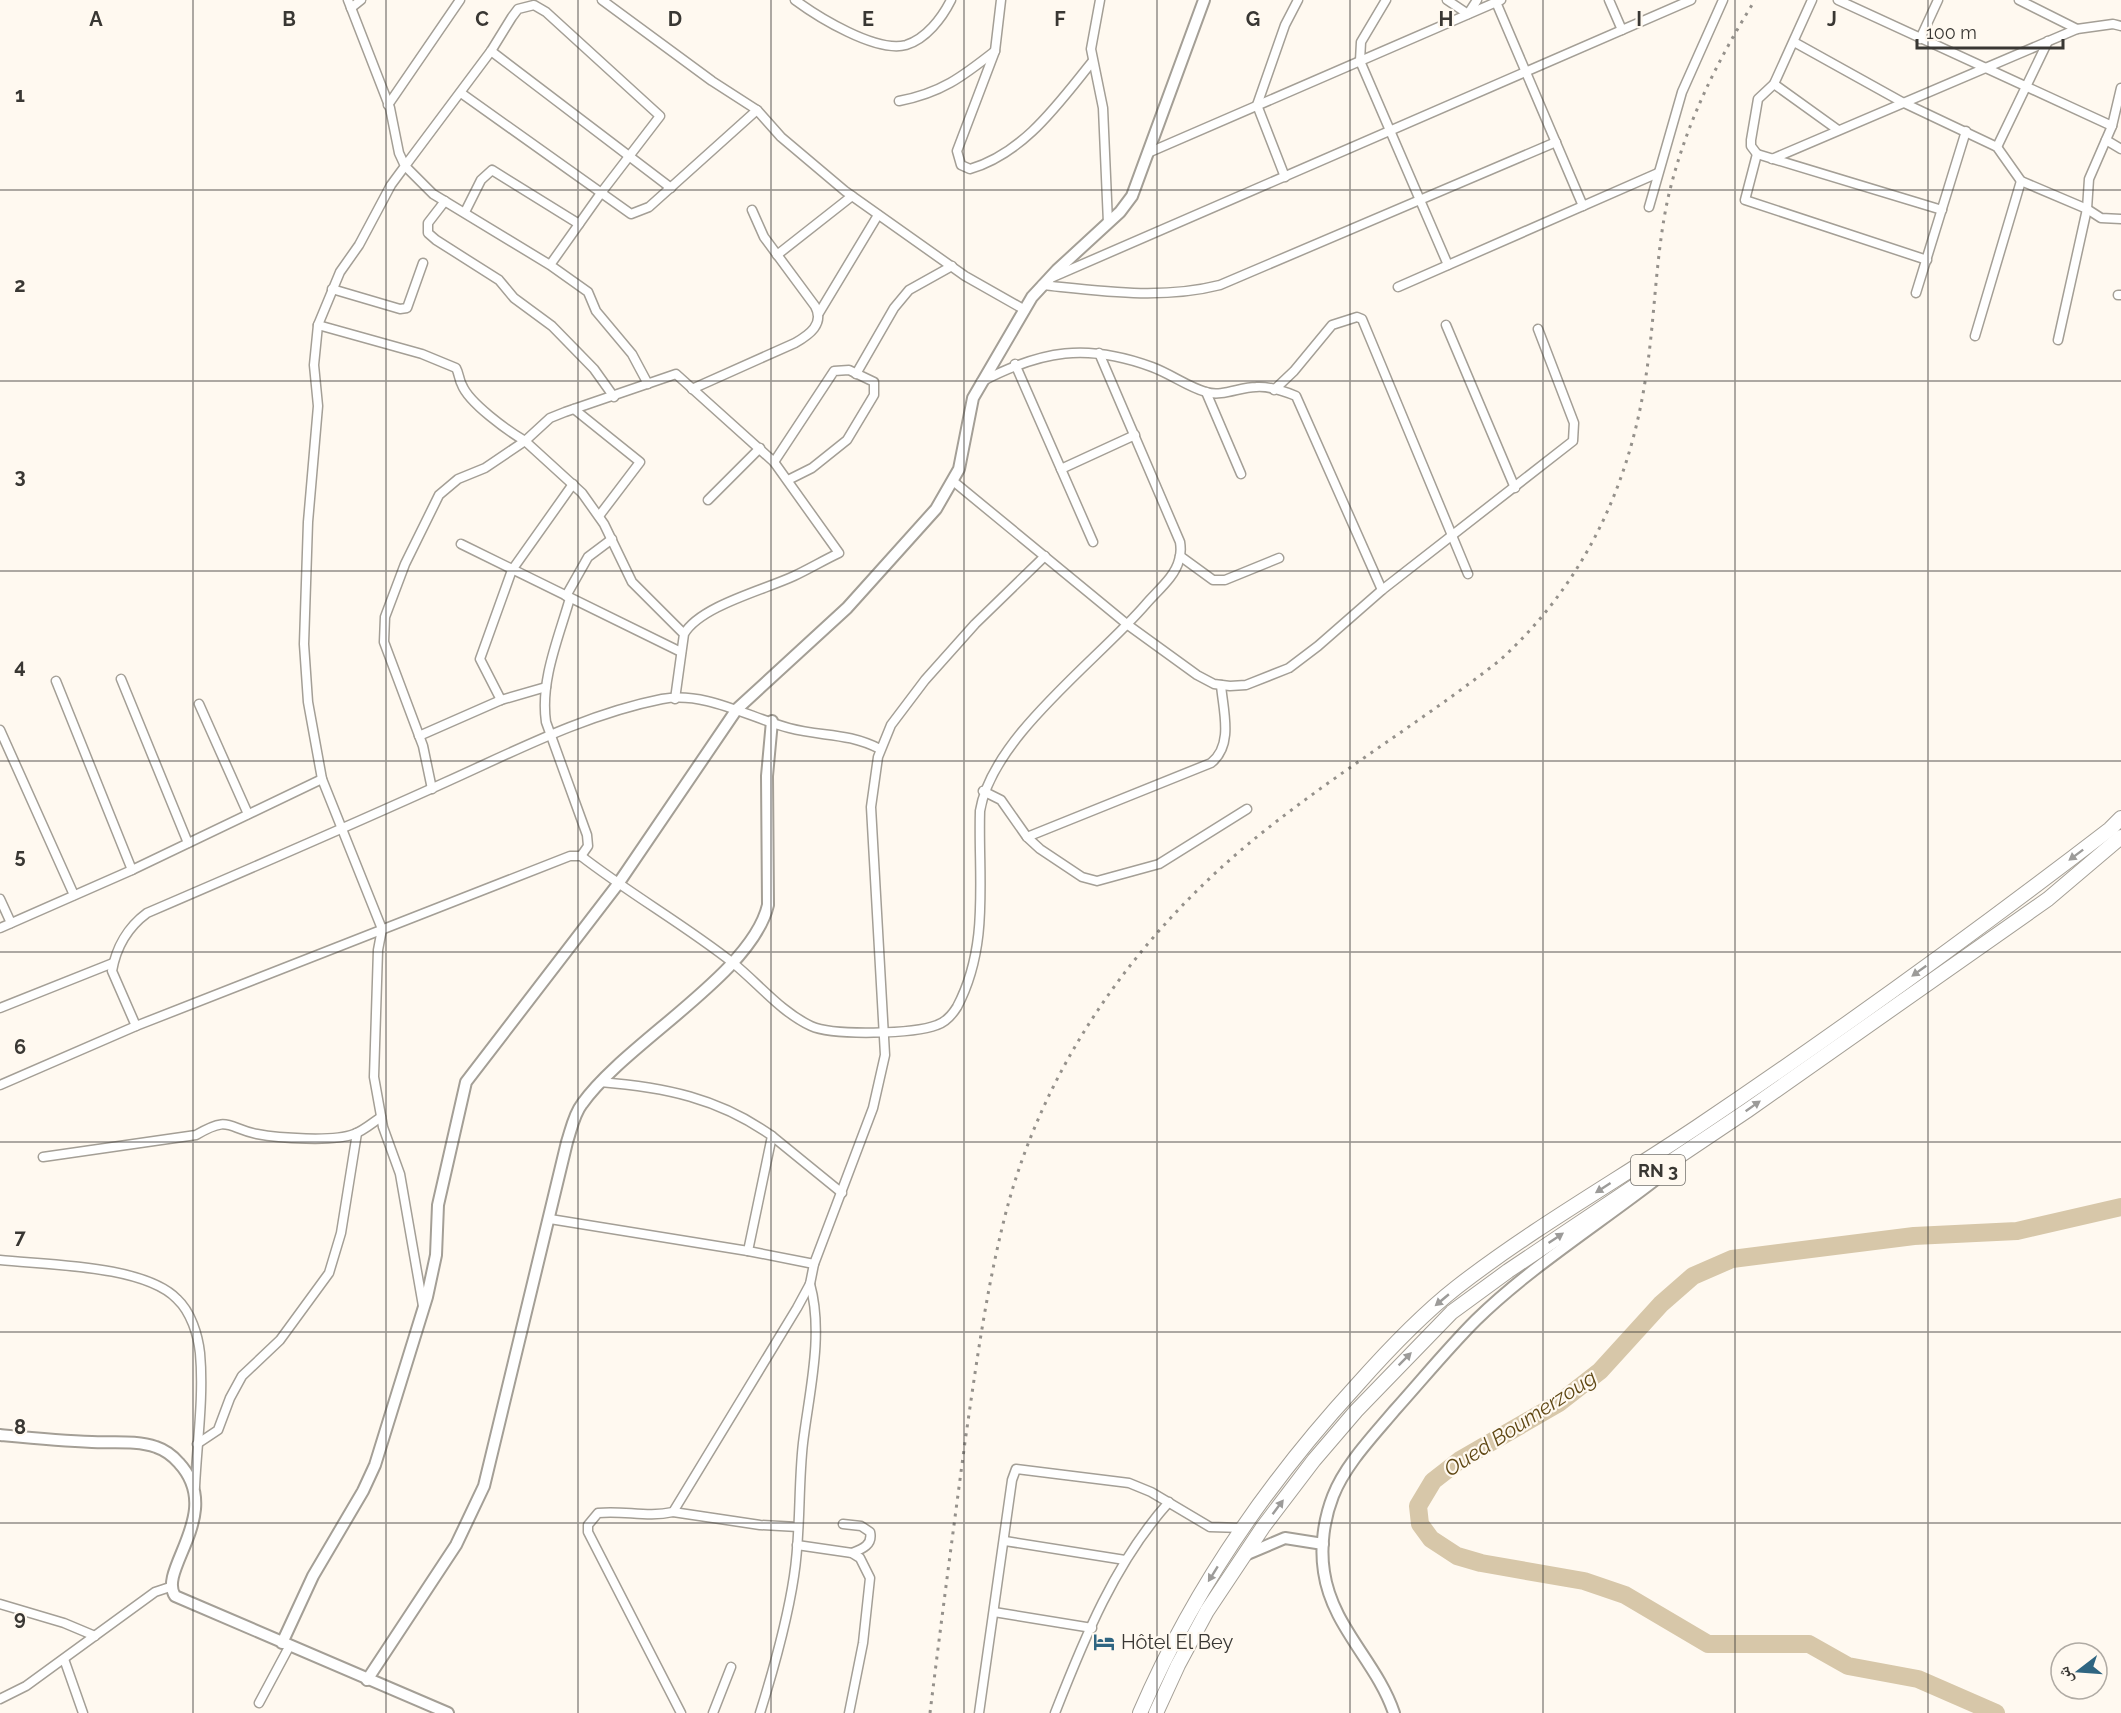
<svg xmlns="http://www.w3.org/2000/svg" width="2121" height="1713" viewBox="0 0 2121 1713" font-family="Raleway,'Noto Naskh Arabic',sans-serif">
  <rect width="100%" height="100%" fill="#fff9f0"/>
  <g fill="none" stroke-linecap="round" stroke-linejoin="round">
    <!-- river -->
    <path stroke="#d7c7a9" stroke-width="18" d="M1996,1713L1918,1679L1848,1666L1809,1644H1708L1625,1595L1584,1581L1481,1563L1457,1556L1431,1539L1420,1524L1418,1506L1433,1481L1460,1460L1559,1403L1600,1371L1661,1304L1693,1276L1732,1259L1914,1236L2017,1231L2121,1207"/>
    <defs>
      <g id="minor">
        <path d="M348,0L390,108L399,153L405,166L391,185L359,245L340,272L318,325L314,365L318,406L308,522L304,644L308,702L322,779L382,929L378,950L374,1077L383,1127L400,1174L423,1306"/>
        <path d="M602,0L712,81L757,110L781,137L845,191L965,276L1025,310"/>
        <path d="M795,0C818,17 876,53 906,45C926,39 942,18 951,0"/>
        <path d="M1001,0L995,51L957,151L961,165L970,169C1024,153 1058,104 1092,62"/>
        <path d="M1100,0L1091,49L1103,108L1108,223"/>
        <path d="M1386,0L1361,42L1360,61L1448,265"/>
        <path d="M1447,0L1468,14L1477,0"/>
        <path d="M1609,0L1622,30"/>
        <path d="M1838,0L2112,126"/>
        <path d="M2019,0L2077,29"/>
        <path d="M1496,2L1583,206"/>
        <path d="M351,8L361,0"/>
        <path d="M1920,39L1938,0"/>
        <path d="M1794,42L1902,102L1997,147L2021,181L2087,209L2101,218L2121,219"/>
        <path d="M491,51L671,188"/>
        <path d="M1774,84L1838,130"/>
        <path d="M461,93L631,214L649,207L757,110"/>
        <path d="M899,101C941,93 962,77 995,51"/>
        <path d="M388,105L460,0"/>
        <path d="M2106,140L2121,149"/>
        <path d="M1997,147L2048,41"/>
        <path d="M1150,152L1501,0"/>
        <path d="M1757,154L1751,146V140L1758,99L1774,84L1812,0"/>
        <path d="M1772,159L2077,29L2113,24L2121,26"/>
        <path d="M1285,177L1257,105L1285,25L1298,0"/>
        <path d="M445,201L428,223V233L436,240L499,280L514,298L552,326L594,369L614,397"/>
        <path d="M1649,207L1682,92L1723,0"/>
        <path d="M465,212L481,180L492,170L579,224"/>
        <path d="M777,255L852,196"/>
        <path d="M1927,260L1745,200L1757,154L1942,210"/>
        <path d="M550,265L601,193L660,116L546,12L534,5L518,9L512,17L491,51L405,166L433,194L550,265L588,292L596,311L632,354L648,384"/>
        <path d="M1053,277L1691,0"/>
        <path d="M1042,285C1101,291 1161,300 1220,285L1556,142"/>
        <path d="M1398,287L1658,173"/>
        <path d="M332,289L400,309L407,308L423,263"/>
        <path d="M1916,293L1966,131"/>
        <path d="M2118,295H2121"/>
        <path d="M819,313L878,215"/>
        <path d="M318,325L422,354L456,368C459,373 459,380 462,385C469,403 508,431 525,441L485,468L458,479L439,495L405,564L385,617L384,642L423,746L432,789"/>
        <path d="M1446,325L1515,488"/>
        <path d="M1975,336L2021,181"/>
        <path d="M2058,340L2087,209L2089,179L2112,126L2121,88"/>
        <path d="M1015,364L1093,542"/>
        <path d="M856,374L894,308L909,290L952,266"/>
        <path d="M981,382C1042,350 1087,343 1152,367C1171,374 1188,387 1206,392C1222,397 1240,387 1256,387C1269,386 1284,391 1296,396L1382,590"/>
        <path d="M692,389L795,343C809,335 825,324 815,306L764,237L752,210"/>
        <path d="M1274,390L1294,371L1332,325L1357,317L1362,319L1468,574"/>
        <path d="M1206,392L1241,474"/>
        <path d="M574,409L640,462L599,516"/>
        <path d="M774,462L834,371L849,370L874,382V395L847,440L812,468L788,480"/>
        <path d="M1061,469L1135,435"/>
        <path d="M953,481L1128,625L1197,675L1214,684L1230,686L1246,685L1289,668L1318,646L1382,590L1573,441L1574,423L1538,329"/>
        <path d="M708,500L760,448"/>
        <path d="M461,544L681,652"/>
        <path d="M1180,556L1213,580H1225L1279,558"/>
        <path d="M566,596L588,557L612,539"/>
        <path d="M570,598C559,637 540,680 546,722L587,835L588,846L581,856"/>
        <path d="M121,679L188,843"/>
        <path d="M56,681L132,870"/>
        <path d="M675,699L684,634C700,606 764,590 794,576C809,569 824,560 839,553L774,462L676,374L565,412L550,418L525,441L582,493L604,524L632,582L684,634"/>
        <path d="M501,700L480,659L512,570L573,484"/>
        <path d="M199,704L248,814"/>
        <path d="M0,730L74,895"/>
        <path d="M419,736L501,700L546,687"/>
        <path d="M983,791L1001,800L1027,837L1040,849L1082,877L1097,881L1159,864L1247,809"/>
        <path d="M1027,837L1211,763C1234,745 1223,710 1221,685"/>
        <path d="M0,899L11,923"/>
        <path d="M0,928L132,870L322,779"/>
        <path d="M0,1008L113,963"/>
        <path d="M136,1026L112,971C116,948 128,927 147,913C247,870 347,827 446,782C515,751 586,714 662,699C705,691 748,717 789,728C823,737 846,732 880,749"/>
        <path d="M600,1082C664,1087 719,1098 772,1136L748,1251"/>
        <path d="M0,1085L136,1026L570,856H581C630,894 685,925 733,963C759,984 781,1012 811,1026C833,1036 914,1034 937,1025C946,1022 952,1015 957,1007C990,945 978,878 980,811C992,737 1098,660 1146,604C1157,591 1175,577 1179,560C1181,554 1181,548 1180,542L1099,353"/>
        <path d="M772,1136L842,1193"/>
        <path d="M43,1157L196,1135C230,1115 227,1128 257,1134C278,1138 334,1142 354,1134C363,1131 372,1123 381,1117"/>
        <path d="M550,1219L748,1251L814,1264L810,1284L797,1308L673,1512C647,1518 624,1510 598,1513L588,1525V1532L681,1713"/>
        <path d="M0,1260C47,1265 144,1265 177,1299C191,1312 198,1335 200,1353C204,1397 197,1443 195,1487"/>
        <path d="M814,1264L873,1108L885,1055L871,807L878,757L891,725L925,680L975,624L1045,556"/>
        <path d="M197,1444L218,1430L230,1398L242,1376L280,1340L329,1273L341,1233L357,1133"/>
        <path d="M673,1512L760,1525L798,1527"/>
        <path d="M843,1524L861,1526L870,1532C873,1545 862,1549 852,1553"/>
        <path d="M1005,1541L1125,1560"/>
        <path d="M797,1545L852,1553L860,1558L870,1578L863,1643L849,1713"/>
        <path d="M0,1604L64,1623L95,1636"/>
        <path d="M994,1612L1092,1628"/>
        <path d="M64,1659L83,1713"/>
        <path d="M0,1699L26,1686L155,1592L170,1587"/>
        <path d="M259,1703L289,1647"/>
        <path d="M713,1713L731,1667"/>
        <path d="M760,1713C774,1668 787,1623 794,1576C801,1532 798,1487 803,1443C809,1393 824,1334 810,1284"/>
        <path d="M979,1713L1012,1480L1016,1469L1129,1483L1151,1492L1210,1527L1243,1528"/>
        <path d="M1055,1713C1084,1639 1115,1562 1169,1502"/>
      </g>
      <g id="tertiary">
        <path d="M0,1435C31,1438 61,1441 92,1442C113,1443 137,1440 156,1447C165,1450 173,1456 179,1463C225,1513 157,1570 175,1596L448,1713"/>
        <path d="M1245,1555L1285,1538L1323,1544"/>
        <path d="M282,1643L313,1576L363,1491L375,1465L427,1297L436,1255L438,1205L466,1082L618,884L737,709L847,608L936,509L959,469L973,398L1032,297L1057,270L1120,212L1132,196L1204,0"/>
        <path d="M367,1680L456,1545L484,1486L567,1142C571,1130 574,1114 582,1104C625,1043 752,974 768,905L767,776L772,721"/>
        <path d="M1394,1713C1377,1662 1332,1627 1324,1572C1320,1547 1324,1519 1333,1496C1345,1465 1373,1436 1394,1411C1421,1381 1447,1349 1476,1320C1529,1268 1600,1223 1659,1177"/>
      </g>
      <g id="trunk">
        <path d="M1140,1713C1192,1592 1268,1482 1357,1385C1388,1350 1420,1316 1457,1287C1533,1228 1618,1180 1697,1127C1838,1032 1976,932 2110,829L2121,818"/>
        <path d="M1156,1713L1178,1665L1207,1611L1263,1527L1314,1460L1356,1411L1452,1312L1508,1271L1748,1110L2048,899L2121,837"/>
      </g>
    </defs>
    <!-- minor casing -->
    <use href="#minor" stroke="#a49f96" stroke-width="11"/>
    <!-- tertiary casing -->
    <use href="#tertiary" stroke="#a49f96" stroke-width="14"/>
    <!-- trunk casing -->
    <use href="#trunk" stroke="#a49f96" stroke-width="16"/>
    <!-- minor -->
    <use href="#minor" stroke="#fff" stroke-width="8"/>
    <!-- tertiary -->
    <use href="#tertiary" stroke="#fff" stroke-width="10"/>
    <!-- trunk -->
    <use href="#trunk" stroke="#fff" stroke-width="14"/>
    <!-- rail -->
    <path stroke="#95918b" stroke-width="3" stroke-dasharray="3 6" stroke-linecap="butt" d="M930,1713C941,1623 953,1532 965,1442C976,1366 986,1291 1005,1216C1041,1075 1124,953 1233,857C1316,785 1412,729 1499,661C1581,587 1628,490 1645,382C1655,322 1655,258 1668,198C1685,125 1716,63 1755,0"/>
  </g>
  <!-- one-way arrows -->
  <defs><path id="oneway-solid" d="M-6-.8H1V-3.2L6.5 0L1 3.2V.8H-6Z" transform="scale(1.5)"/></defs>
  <g fill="#9c9b99">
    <use href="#oneway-solid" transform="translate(2076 855) rotate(143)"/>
    <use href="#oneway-solid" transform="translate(1919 971) rotate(144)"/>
    <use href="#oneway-solid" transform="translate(1753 1106) rotate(-35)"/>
    <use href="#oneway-solid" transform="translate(1603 1188) rotate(147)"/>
    <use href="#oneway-solid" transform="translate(1556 1238) rotate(-34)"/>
    <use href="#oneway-solid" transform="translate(1442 1300) rotate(140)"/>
    <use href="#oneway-solid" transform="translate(1405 1359) rotate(-45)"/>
    <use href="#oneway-solid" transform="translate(1278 1507) rotate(-53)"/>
    <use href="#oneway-solid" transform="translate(1213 1574) rotate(122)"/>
  </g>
  <!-- grid -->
  <path fill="none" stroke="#393733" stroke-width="1.5" stroke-opacity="0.55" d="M193,0V1713M386,0V1713M578,0V1713M771,0V1713M964,0V1713M1157,0V1713M1350,0V1713M1543,0V1713M1735,0V1713M1928,0V1713M0,190H2121M0,381H2121M0,571H2121M0,761H2121M0,952H2121M0,1142H2121M0,1332H2121M0,1523H2121"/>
  <!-- icons -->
  <defs>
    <symbol id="hotel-bare" viewBox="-9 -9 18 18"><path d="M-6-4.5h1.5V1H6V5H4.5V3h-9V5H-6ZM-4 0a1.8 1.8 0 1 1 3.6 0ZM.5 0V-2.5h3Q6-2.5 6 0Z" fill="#2f6581" stroke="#fff9f0" stroke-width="2.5" paint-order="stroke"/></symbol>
  </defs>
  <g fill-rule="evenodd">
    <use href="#hotel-bare" x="1089" y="1627" width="30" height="30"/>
  </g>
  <g text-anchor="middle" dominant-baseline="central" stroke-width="4.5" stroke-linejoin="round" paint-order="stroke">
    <!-- shield labels -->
    <rect fill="#fff9f0" stroke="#74716c" stroke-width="1.5" x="1631" y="1155" width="54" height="30" rx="4.5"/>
    <g font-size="18" font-weight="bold" fill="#393733">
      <text x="1658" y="1170">RN 3</text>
    </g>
    <!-- poi labels -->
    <g font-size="20" fill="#393733" stroke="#fff9f0" text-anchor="start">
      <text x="1121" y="1642">Hôtel El Bey</text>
    </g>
    <!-- water labels -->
    <g font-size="21" font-style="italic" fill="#5f4713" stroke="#fff9f0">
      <text transform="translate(1520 1423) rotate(-33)">Oued Boumerzoug</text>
    </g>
  </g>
  <g font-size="20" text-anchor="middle" font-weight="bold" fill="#393733" stroke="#fff9f0" stroke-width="4.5" stroke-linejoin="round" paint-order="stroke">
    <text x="96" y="26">A</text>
    <text x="289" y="26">B</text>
    <text x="482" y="26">C</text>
    <text x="675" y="26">D</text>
    <text x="868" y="26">E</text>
    <text x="1060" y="26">F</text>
    <text x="1253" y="26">G</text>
    <text x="1446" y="26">H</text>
    <text x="1639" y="26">I</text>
    <text x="1832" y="26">J</text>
    <text x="20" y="102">1</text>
    <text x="20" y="292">2</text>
    <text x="20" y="483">3</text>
    <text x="20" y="673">4</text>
    <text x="20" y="863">5</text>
    <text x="20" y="1054">6</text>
    <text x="20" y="1244">7</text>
    <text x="20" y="1434">8</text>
    <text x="20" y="1625">9</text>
  </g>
  <!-- north arrow -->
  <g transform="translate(2079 1671) rotate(253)"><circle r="28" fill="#fff9f0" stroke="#b0aba4" stroke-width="1.5"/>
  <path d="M0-4.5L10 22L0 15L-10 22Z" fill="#2f6581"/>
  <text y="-9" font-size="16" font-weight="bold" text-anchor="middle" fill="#393733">ش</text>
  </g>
  <!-- scale -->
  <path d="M1917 39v9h146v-9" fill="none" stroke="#393733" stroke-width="3"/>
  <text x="1926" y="39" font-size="18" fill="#393733" stroke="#fff9f0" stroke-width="4.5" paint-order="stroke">100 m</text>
</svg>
